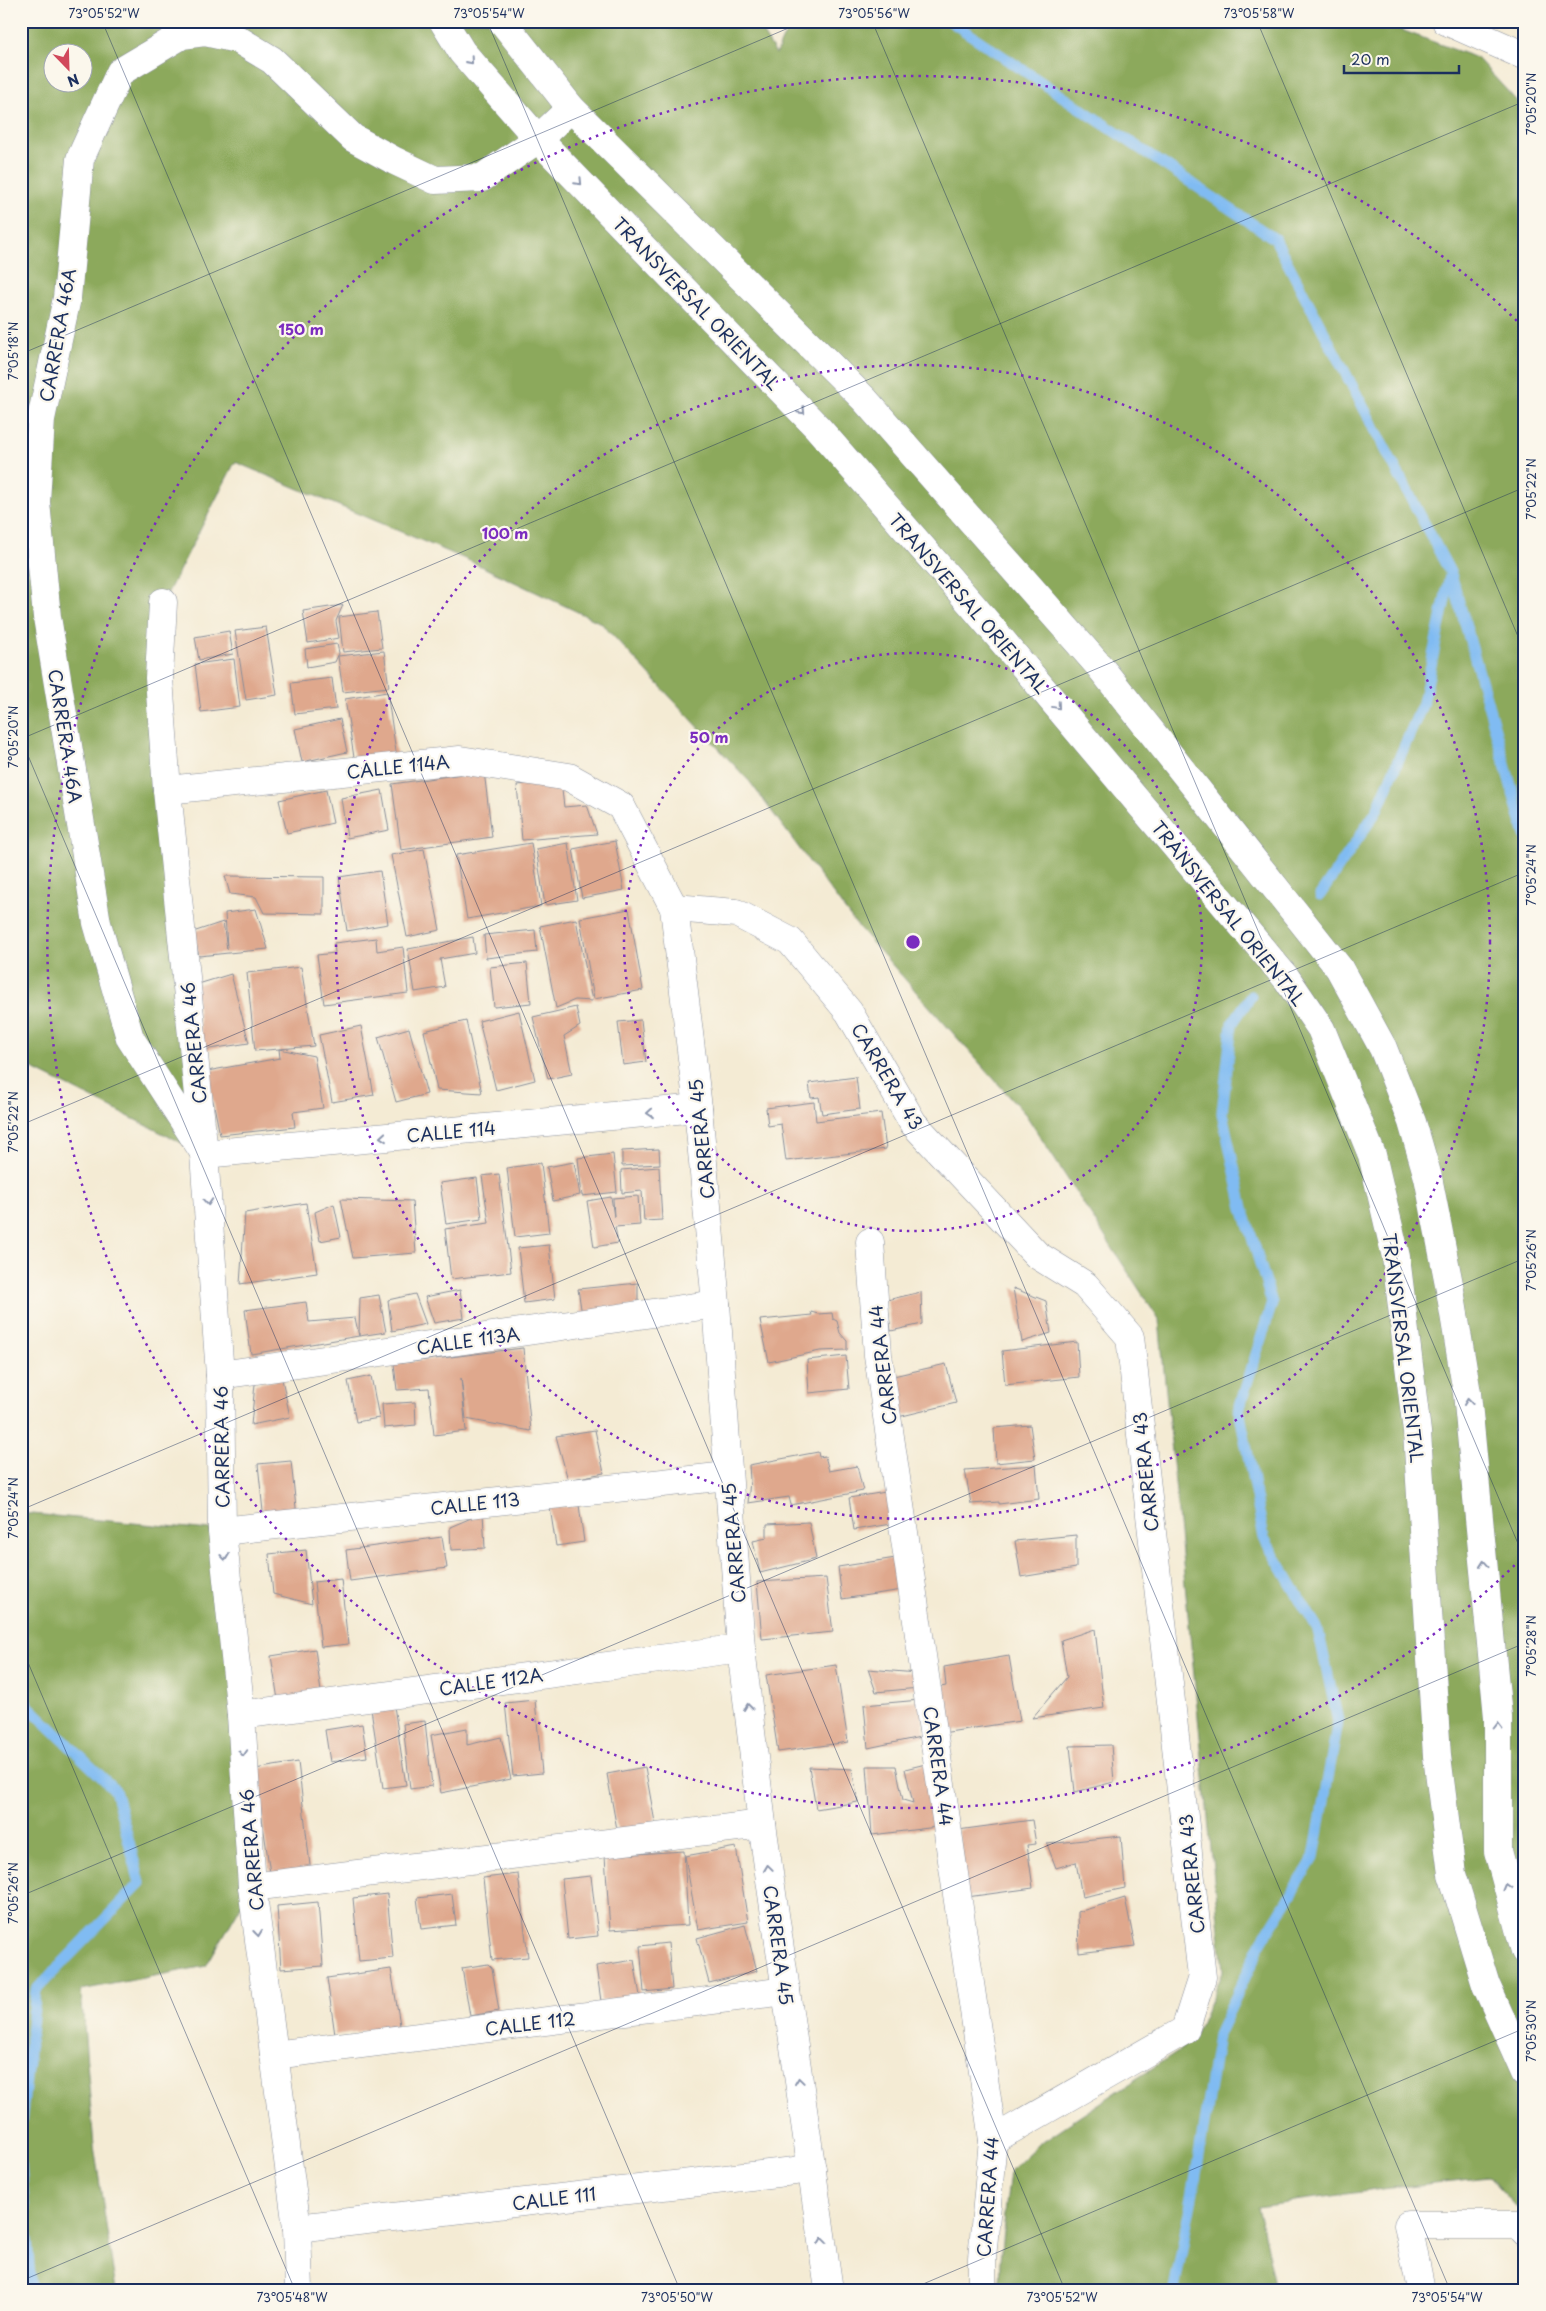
<svg xmlns="http://www.w3.org/2000/svg" width="1546" height="2311" viewBox="0 0 1546 2311" font-family="'Playpen Sans',sans-serif">
  <rect width="100%" height="100%" fill="#fbf7ec"/>
  <filter id="ink" filterUnits="userSpaceOnUse"><feTurbulence type="fractalNoise" baseFrequency=".02" numOctaves="2"/><feDisplacementMap in="SourceGraphic" scale="10" xChannelSelector="R" yChannelSelector="G"/><feConvolveMatrix kernelMatrix="1 2 1 2 8 2 1 2 1" color-interpolation-filters="sRGB"/></filter>
  <filter id="wash" filterUnits="userSpaceOnUse"><feTurbulence type="fractalNoise" baseFrequency=".0096" numOctaves="4" result="noise"/><feDisplacementMap in="SourceGraphic" scale="20" xChannelSelector="R" yChannelSelector="G"/><feGaussianBlur stdDeviation="1.12" result="paint"/><feColorMatrix in="noise" values="0 0 0 0 0 0 0 0 0 0 0 0 0 0 0 0 0 1.4 0 .05"/><feComposite in="paint" operator="in"/></filter>
  <g filter="url(#wash)">
    <rect width="100%" height="100%" fill="#f4ebd4"/>
    <!-- forest -->
    <g fill="#8ca95c" stroke="#546c5d" fill-rule="evenodd">
      <path d="M21,21H755L776,54L791,21H1377L1477,58L1525,110V2216L1489,2177L1391,2188L1258,2206L1276,2290H999L1000,2259L1010,2171L1037,2145L1193,2041L1223,1971L1159,1320L1026,1115L854,922L750,782L601,623L470,561L235,462L163,602L204,1154L21,1063ZM52,52H82V82H52Z"/>
      <path d="M21,1513L222,1531L252,1887L206,1966L81,1990L94,2146L116,2290H21Z"/>
    </g>
    <g fill="none" stroke-linecap="round" stroke-linejoin="round">
      <!-- stream -->
      <g stroke="#80bbf2" stroke-width="11">
        <path d="M950,21L1275,239L1451,574L1525,835"/>
        <path d="M1320,895L1376,812L1423,703L1450,576"/>
        <path d="M21,1699L115,1790L140,1883L36,1990L21,2123"/>
        <path d="M21,2165L31,2290"/>
        <path d="M1174,2290L1195,2181L1218,2035L1261,1943L1314,1857L1338,1721L1318,1630L1264,1538L1239,1409L1272,1303L1243,1208L1222,1113L1232,1024L1251,996"/>
      </g>
    </g>
    <g id="blocks">
      <!-- building -->
      <g fill="#dfa88d">
        <path d="M343,605L336,621L339,638L308,643L303,611Z"/>
        <path d="M377,612L382,648L343,652L339,617Z"/>
        <path d="M266,627L277,695L246,700L235,631Z"/>
        <path d="M229,631L233,654L199,660L195,637Z"/>
        <path d="M337,644L339,653L335,662L307,667L305,649Z"/>
        <path d="M384,651L389,687L343,692L338,656Z"/>
        <path d="M234,659L240,707L201,712L195,664Z"/>
        <path d="M332,678L336,709L295,714L291,683Z"/>
        <path d="M387,692L397,758L355,764L345,699Z"/>
        <path d="M340,719L347,752L302,762L295,729Z"/>
        <path d="M484,771L492,837L401,850L392,784Z"/>
        <path d="M561,781L564,807L587,805L597,834L522,840L517,785Z"/>
        <path d="M326,790L333,823L287,833L279,800Z"/>
        <path d="M382,790L389,830L347,838L341,798Z"/>
        <path d="M615,841L624,890L582,898L573,849Z"/>
        <path d="M531,843L541,906L467,919L456,855Z"/>
        <path d="M568,843L577,900L545,905L536,849Z"/>
        <path d="M424,849L440,930L407,937L391,855Z"/>
        <path d="M380,871L388,924L347,931L339,877Z"/>
        <path d="M225,876L324,877V914L264,913L256,897L230,894Z"/>
        <path d="M256,909L268,949L199,956L193,932L223,922L227,949L225,913Z"/>
        <path d="M629,909L643,990L594,999L580,918Z"/>
        <path d="M576,919L592,1001L575,1000L556,1008L540,926Z"/>
        <path d="M535,930L537,952L486,958L484,935Z"/>
        <path d="M473,937L475,953L440,959L445,987L415,992L408,949Z"/>
        <path d="M376,938L377,951L403,947L408,993L324,1004L317,955L335,953L334,943Z"/>
        <path d="M527,963L531,1003L494,1007L490,967Z"/>
        <path d="M301,967L314,1046L279,1049L314,1056L323,1108L293,1112L295,1127L220,1135L207,1071L280,1058L279,1049L255,1051L247,973Z"/>
        <path d="M231,974L249,1043L203,1050L195,985Z"/>
        <path d="M576,1007L580,1026L564,1036L572,1074L548,1079L533,1017Z"/>
        <path d="M519,1011L535,1080L496,1090L479,1021Z"/>
        <path d="M641,1020L646,1062L623,1065L618,1022Z"/>
        <path d="M466,1021L482,1093L437,1090L424,1031Z"/>
        <path d="M361,1026L374,1095L332,1102L319,1035Z"/>
        <path d="M409,1028L427,1094L396,1102L378,1037Z"/>
        <path d="M856,1077L860,1109L822,1114L819,1097L811,1098L809,1083Z"/>
        <path d="M814,1102L816,1121L881,1113L886,1149L786,1161L781,1124L768,1126L766,1108Z"/>
        <path d="M659,1149L660,1164L622,1166V1151Z"/>
        <path d="M613,1154L617,1192L582,1196L578,1158Z"/>
        <path d="M574,1162L580,1195L553,1201L547,1167Z"/>
        <path d="M541,1163L549,1233L515,1237L507,1168Z"/>
        <path d="M659,1167L662,1220L644,1221L642,1191L622,1193L621,1170Z"/>
        <path d="M499,1174L511,1272L451,1279L445,1229L489,1223L482,1176Z"/>
        <path d="M477,1178L482,1219L446,1224L440,1183Z"/>
        <path d="M638,1196L640,1225L615,1227L618,1243L594,1247L587,1201L611,1197L614,1217L613,1198Z"/>
        <path d="M341,1199L412,1201L416,1253L353,1258Z"/>
        <path d="M306,1203L317,1273L240,1284L245,1213Z"/>
        <path d="M334,1204L341,1237L320,1241L315,1212Z"/>
        <path d="M549,1245L555,1299L524,1303L518,1248Z"/>
        <path d="M638,1283V1305L582,1315L578,1289Z"/>
        <path d="M1013,1288L1046,1301L1051,1333L1022,1342Z"/>
        <path d="M460,1290L464,1318L434,1323L425,1297Z"/>
        <path d="M921,1292L922,1324L891,1331L887,1300Z"/>
        <path d="M415,1294L426,1324L392,1331L388,1300Z"/>
        <path d="M379,1295L386,1332L359,1336L360,1298Z"/>
        <path d="M306,1302L309,1322L355,1318L359,1336L251,1354L245,1310Z"/>
        <path d="M811,1312L818,1314L832,1313L833,1319L837,1321L840,1333L847,1341V1350L820,1351L769,1362L760,1320L812,1315Z"/>
        <path d="M1077,1342L1079,1377L1005,1385L1002,1351Z"/>
        <path d="M523,1348L531,1431L466,1419L461,1378L466,1431L434,1435L429,1388L397,1390L394,1364Z"/>
        <path d="M846,1356L849,1389L809,1393L807,1360Z"/>
        <path d="M946,1364L956,1403L898,1417L889,1377Z"/>
        <path d="M371,1376L379,1418L356,1422L348,1381Z"/>
        <path d="M282,1379L290,1417L251,1425L255,1384Z"/>
        <path d="M415,1402L416,1425L384,1428L382,1404Z"/>
        <path d="M1030,1425L1035,1459L996,1463L994,1428Z"/>
        <path d="M595,1430L604,1473L568,1480L556,1436Z"/>
        <path d="M818,1452L819,1457L825,1456L829,1471L857,1466L863,1491L791,1505L789,1497L748,1503L750,1480L749,1465Z"/>
        <path d="M291,1461L297,1517L264,1521L258,1464Z"/>
        <path d="M1036,1465L1039,1499L999,1504V1502L971,1504L965,1470Z"/>
        <path d="M892,1491L897,1523L854,1530L849,1498Z"/>
        <path d="M579,1505L584,1542L556,1546L550,1508Z"/>
        <path d="M483,1513L485,1548L451,1550L450,1527Z"/>
        <path d="M809,1522L816,1559L760,1573L753,1541L767,1538V1524Z"/>
        <path d="M1076,1535V1568L1021,1577L1015,1541Z"/>
        <path d="M442,1537L447,1568L350,1581L346,1550Z"/>
        <path d="M306,1550L312,1604L273,1594L269,1554Z"/>
        <path d="M902,1557L909,1589L842,1599L838,1567Z"/>
        <path d="M826,1578L833,1632L762,1639L757,1582Z"/>
        <path d="M341,1579L348,1644L321,1647L314,1582Z"/>
        <path d="M1095,1629L1104,1708L1032,1718L1067,1677L1061,1640Z"/>
        <path d="M315,1649L322,1699L279,1706L271,1656Z"/>
        <path d="M1009,1656L1020,1721L942,1733L935,1688L946,1686L944,1667Z"/>
        <path d="M836,1665L848,1742L778,1752L766,1675Z"/>
        <path d="M868,1669L917,1673L919,1688L876,1692Z"/>
        <path d="M535,1700L542,1773L513,1776L505,1703Z"/>
        <path d="M920,1700L925,1736L868,1748L864,1705Z"/>
        <path d="M394,1706L406,1785L383,1788L371,1709Z"/>
        <path d="M425,1721L432,1786L410,1789L403,1724Z"/>
        <path d="M362,1724L367,1757L330,1762L325,1730Z"/>
        <path d="M467,1728V1745L501,1737L511,1779L441,1793L431,1735Z"/>
        <path d="M1111,1745L1114,1782L1075,1792L1070,1746Z"/>
        <path d="M298,1762L311,1874L271,1880L255,1769Z"/>
        <path d="M934,1762L945,1826L872,1835L867,1766H896L903,1800L913,1803L905,1769Z"/>
        <path d="M645,1767L656,1828L618,1835L607,1774Z"/>
        <path d="M809,1767L852,1769L858,1802L816,1809Z"/>
        <path d="M1032,1820L1036,1844L1027,1845L1033,1888L967,1897L958,1830Z"/>
        <path d="M1121,1836L1125,1888L1082,1897L1076,1862L1056,1868L1047,1844Z"/>
        <path d="M736,1847L748,1922L698,1930L685,1856Z"/>
        <path d="M684,1851L688,1925L610,1930L605,1856Z"/>
        <path d="M518,1874L528,1957L492,1960L483,1878Z"/>
        <path d="M591,1876L598,1936L568,1939L562,1879Z"/>
        <path d="M387,1894L393,1958L359,1961L353,1898Z"/>
        <path d="M452,1894L456,1925L421,1929L417,1898Z"/>
        <path d="M1125,1898L1135,1946L1079,1953L1078,1912Z"/>
        <path d="M318,1902L323,1966L281,1969L277,1906Z"/>
        <path d="M745,1925L757,1971L709,1983L697,1938Z"/>
        <path d="M668,1943L672,1989L644,1992L640,1946Z"/>
        <path d="M634,1960L640,1996L601,2001L596,1966Z"/>
        <path d="M488,1964L492,1968L499,2011L470,2016L462,1968Z"/>
        <path d="M391,1969L400,2025L335,2035L327,1978Z"/>
      </g>
    </g>
  </g>
  <g filter="url(#ink)">
    <use href="#blocks" fill-opacity="0" stroke="#888d99" stroke-width="1"/>
    <g fill="none" stroke-linecap="round" stroke-linejoin="round">
      <defs>
        <g id="pedestrian">
          <path d="M220,1375L716,1304"/>
          <path d="M222,1531L727,1476"/>
          <path d="M241,1715L741,1648"/>
          <path d="M252,1887L762,1824"/>
          <path d="M274,2055L786,1991"/>
          <path d="M297,2228L812,2169"/>
        </g>
        <g id="minor">
          <path d="M1446,21L1525,56"/>
          <path d="M163,602L159,678L167,790L204,1154L220,1375L222,1531L241,1715L252,1887L297,2228L299,2290"/>
          <path d="M167,790L460,760L569,777L621,806L674,908L698,1108L716,1304L741,1648L762,1824L829,2290"/>
          <path d="M674,908L736,913L790,941L849,1012L913,1123L1037,1255L1085,1285L1130,1337L1202,1977L1185,2030L993,2140"/>
          <path d="M201,1148L130,1038L97,923L47,617L36,502L41,419L67,298L80,159L120,72L182,35L205,32L237,39L272,60L353,138L395,161L435,180L482,178L538,139L571,108"/>
          <path d="M204,1154L698,1108"/>
          <path d="M870,1242L878,1355L993,2140L982,2258V2290"/>
          <path d="M1421,2290L1408,2225H1519L1525,2232"/>
        </g>
        <g id="secondary">
          <path d="M443,21L462,52L538,139L817,427L973,606L1287,979L1321,1029L1372,1155L1396,1257L1417,1432L1437,1756L1452,1874L1486,1985L1525,2072"/>
          <path d="M502,21L571,108L865,400L1100,667L1339,968L1383,1048L1412,1122L1428,1177L1449,1284L1467,1393L1498,1717V1851L1525,1951"/>
        </g>
      </defs>
      <!-- pedestrian casing -->
      <use href="#pedestrian" stroke="#888d99" stroke-width="29"/>
      <!-- minor casing -->
      <use href="#minor" stroke="#888d99" stroke-width="29"/>
      <!-- secondary casing -->
      <use href="#secondary" stroke="#888d99" stroke-width="29"/>
      <!-- pedestrian -->
      <use href="#pedestrian" stroke="#fff" stroke-width="28"/>
      <!-- minor -->
      <use href="#minor" stroke="#fff" stroke-width="28"/>
      <!-- secondary -->
      <use href="#secondary" stroke="#fff" stroke-width="28"/>
    </g>
    <!-- one-way arrows -->
    <defs><path id="oneway-chevron" d="M-2-3.5L2.5 0L-2 3.5" fill="none" stroke-width="1.6" stroke-linecap="round" stroke-linejoin="round" transform="scale(1.25)"/></defs>
    <g stroke="#8d97ae">
      <use href="#oneway-chevron" transform="translate(470 61) rotate(49)"/>
      <use href="#oneway-chevron" transform="translate(579 182) rotate(46)"/>
      <use href="#oneway-chevron" transform="translate(802 411) rotate(46)"/>
      <use href="#oneway-chevron" transform="translate(1057 706) rotate(50)"/>
      <use href="#oneway-chevron" transform="translate(650 1113) rotate(175)"/>
      <use href="#oneway-chevron" transform="translate(383 1137) rotate(175)"/>
      <use href="#oneway-chevron" transform="translate(208 1202) rotate(86)"/>
      <use href="#oneway-chevron" transform="translate(1468 1402) rotate(-96)"/>
      <use href="#oneway-chevron" transform="translate(225 1557) rotate(84)"/>
      <use href="#oneway-chevron" transform="translate(1484 1564) rotate(-95)"/>
      <use href="#oneway-chevron" transform="translate(748 1707) rotate(-97)"/>
      <use href="#oneway-chevron" transform="translate(1498 1726) rotate(-90)"/>
      <use href="#oneway-chevron" transform="translate(243 1753) rotate(86)"/>
      <use href="#oneway-chevron" transform="translate(768 1868) rotate(-98)"/>
      <use href="#oneway-chevron" transform="translate(1507 1887) rotate(-105)"/>
      <use href="#oneway-chevron" transform="translate(258 1933) rotate(83)"/>
      <use href="#oneway-chevron" transform="translate(799 2081) rotate(-98)"/>
      <use href="#oneway-chevron" transform="translate(822 2241) rotate(-98)"/>
    </g>
  </g>
  <!-- ticks -->
  <path fill="none" stroke="#1b2f5e" stroke-width="1" stroke-opacity="0.45" d="M102,21L1065,2290M487,21L1450,2290M872,21L1525,1560M1257,21L1525,653M21,354L805,21M21,739L680,2290M21,739L1525,101M21,1125L1525,487M21,1510L1525,872M21,1646L295,2290M21,1896L1525,1258M21,2281L1525,1643M909,2290L1525,2028"/>
  <!-- distance rings -->
  <g fill="none" stroke="#7b2cbf" stroke-width="2.5" stroke-dasharray="2.5 5">
    <circle cx="913" cy="942" r="289"/>
    <circle cx="913" cy="942" r="577"/>
    <path d="M1520 1560A866 866 0 1 1 1520 324"/>
  </g>
  <g text-anchor="middle" dominant-baseline="central" stroke-width="4.5" stroke-linejoin="round" paint-order="stroke">
    <!-- street labels -->
    <g font-size="18" fill="#1b2f5e" stroke="#fbf7ec">
      <text transform="translate(697 303) rotate(46)">TRANSVERSAL ORIENTAL</text>
      <text transform="translate(57 335) rotate(-80)">CARRERA 46A</text>
      <text transform="translate(969 603) rotate(49)">TRANSVERSAL ORIENTAL</text>
      <text transform="translate(66 736) rotate(81)">CARRERA 46A</text>
      <text transform="translate(398 766) rotate(-6)">CALLE 114A</text>
      <text transform="translate(1229 913) rotate(51)">TRANSVERSAL ORIENTAL</text>
      <text transform="translate(193 1043) rotate(-96)">CARRERA 46</text>
      <text transform="translate(888 1076) rotate(59)">CARRERA 43</text>
      <text transform="translate(451 1131) rotate(-5)">CALLE 114</text>
      <text transform="translate(701 1139) rotate(-96)">CARRERA 45</text>
      <text transform="translate(468 1340) rotate(-8)">CALLE 113A</text>
      <text transform="translate(1404 1348) rotate(83)">TRANSVERSAL ORIENTAL</text>
      <text transform="translate(882 1365) rotate(-97)">CARRERA 44</text>
      <text transform="translate(221 1447) rotate(-91)">CARRERA 46</text>
      <text transform="translate(1145 1472) rotate(-96)">CARRERA 43</text>
      <text transform="translate(475 1503) rotate(-6)">CALLE 113</text>
      <text transform="translate(733 1543) rotate(-95)">CARRERA 45</text>
      <text transform="translate(491 1681) rotate(-8)">CALLE 112A</text>
      <text transform="translate(939 1766) rotate(82)">CARRERA 44</text>
      <text transform="translate(251 1850) rotate(-95)">CARRERA 46</text>
      <text transform="translate(1191 1874) rotate(-96)">CARRERA 43</text>
      <text transform="translate(779 1945) rotate(82)">CARRERA 45</text>
      <text transform="translate(530 2023) rotate(-7)">CALLE 112</text>
      <text transform="translate(987 2197) rotate(-86)">CARRERA 44</text>
      <text transform="translate(554 2198) rotate(-7)">CALLE 111</text>
    </g>
  </g>
  <circle cx="913" cy="942" r="8" fill="#7b2cbf" stroke="#fbf7ec" stroke-width="2.5"/>
  <g font-size="15" text-anchor="middle" font-weight="bold" fill="#7b2cbf" stroke="#fbf7ec" stroke-width="4.5" stroke-linejoin="round" paint-order="stroke">
    <text x="301" y="335">150 m</text>
    <text x="505" y="539">100 m</text>
    <text x="709" y="743">50 m</text>
  </g>
  <!-- margin -->
  <rect width="1546" height="2311" fill="none" stroke="#fbf7ec" stroke-width="55"/>
  <!-- north arrow -->
  <g transform="translate(68 68) rotate(157)"><circle r="24" fill="#fbf7ec" stroke="#a1a7b3"/>
  <path d="M0-4L9 19L0 12L-9 19Z" fill="#d1495b"/>
  <text y="-8" font-size="14" font-weight="bold" text-anchor="middle" fill="#1b2f5e">N</text>
  </g>
  <!-- scale -->
  <path d="M1344 65v8h115v-8" fill="none" stroke="#1b2f5e" stroke-width="2.5"/>
  <text x="1351" y="65" font-size="15" fill="#1b2f5e" stroke="#fbf7ec" stroke-width="4" paint-order="stroke">20 m</text>
  <rect x="28" y="28" width="1490" height="2256" fill="none" stroke="#1b2f5e" stroke-width="2"/>
  <g font-size="12" text-anchor="middle" fill="#1b2f5e">
    <text x="104" y="18">73°05'52"W</text>
    <text x="489" y="18">73°05'54"W</text>
    <text x="874" y="18">73°05'56"W</text>
    <text x="1259" y="18">73°05'58"W</text>
    <text transform="translate(1532 104) rotate(-90)" y="4">7°05'20"N</text>
    <text transform="translate(14 351) rotate(-90)" y="4">7°05'18"N</text>
    <text transform="translate(1532 489) rotate(-90)" y="4">7°05'22"N</text>
    <text transform="translate(14 737) rotate(-90)" y="4">7°05'20"N</text>
    <text transform="translate(1532 875) rotate(-90)" y="4">7°05'24"N</text>
    <text transform="translate(14 1122) rotate(-90)" y="4">7°05'22"N</text>
    <text transform="translate(1532 1260) rotate(-90)" y="4">7°05'26"N</text>
    <text transform="translate(14 1508) rotate(-90)" y="4">7°05'24"N</text>
    <text transform="translate(1532 1646) rotate(-90)" y="4">7°05'28"N</text>
    <text transform="translate(14 1893) rotate(-90)" y="4">7°05'26"N</text>
    <text transform="translate(1532 2031) rotate(-90)" y="4">7°05'30"N</text>
    <text x="292" y="2302">73°05'48"W</text>
    <text x="677" y="2302">73°05'50"W</text>
    <text x="1062" y="2302">73°05'52"W</text>
    <text x="1447" y="2302">73°05'54"W</text>
  </g>
</svg>
